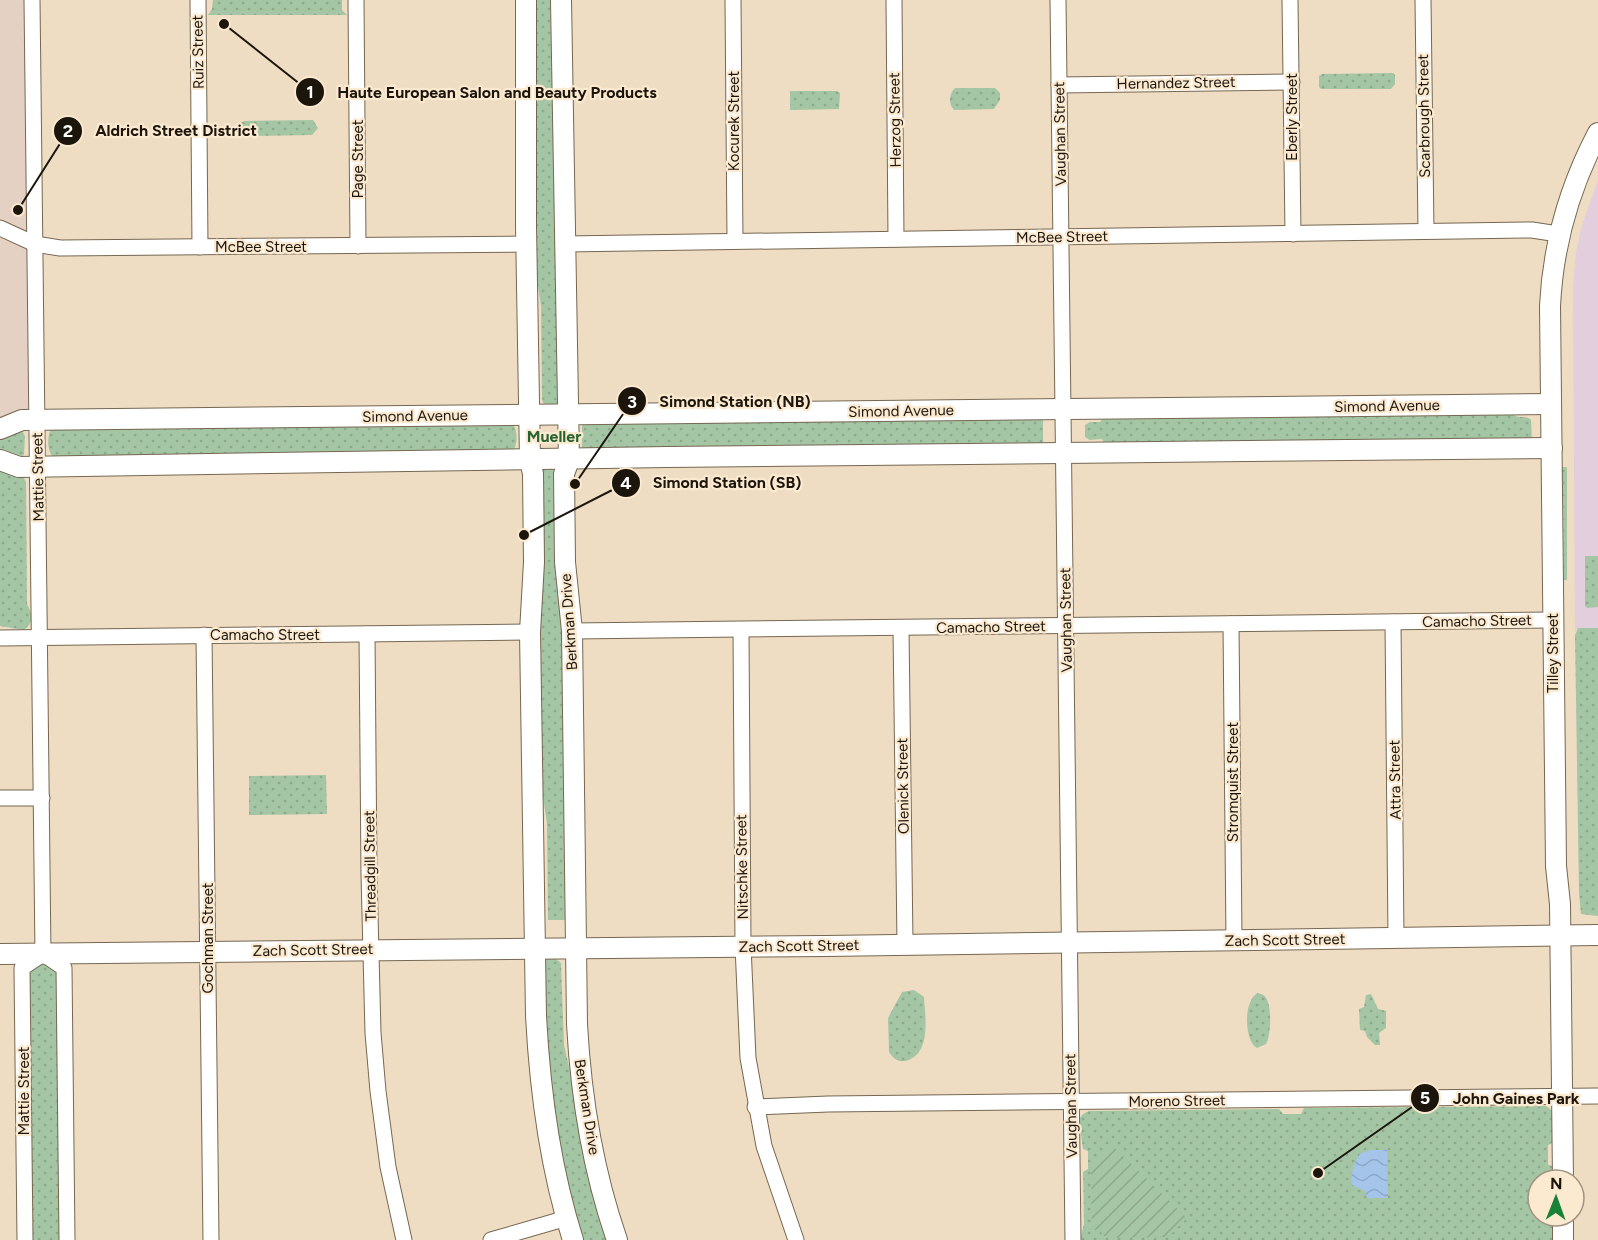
<svg xmlns="http://www.w3.org/2000/svg" width="1598" height="1240" viewBox="0 0 1598 1240" font-family="Figtree,sans-serif">
  <defs>
    <pattern id="grass-dots" width="8" height="8" patternUnits="userSpaceOnUse" patternTransform="scale(1.5)"><rect width="8" height="8" fill="#a4c6a4"/><path d="M2 2h.1M6 6h.1" fill="none" stroke="#8da98c" stroke-width="1.8" stroke-linecap="round"/></pattern>
    <pattern id="garden-furrows" width="10" height="10" patternUnits="userSpaceOnUse" patternTransform="scale(1.5)"><rect width="10" height="10" fill="#a4c6a4"/><path d="M-1 1l2-2M0 10L10 0M9 11l2-2" fill="none" stroke="#8da98c"/></pattern>
    <pattern id="water-waves" width="16" height="10" patternUnits="userSpaceOnUse" patternTransform="scale(1.5)"><rect width="16" height="10" fill="#a4c4ea"/><path d="M0 5q4-4 8 0t8 0" fill="none" stroke="#8da8c8"/></pattern>
  </defs>
  <rect width="100%" height="100%" fill="#eedcc3"/>
  <!-- commercial -->
  <path fill="#e5d1c3" d="M0,0H32L38,420L0,429Z"/>
  <!-- education -->
  <path fill="#e2cedd" d="M1598,180V628H1578L1575,632L1573,289L1576,253L1582,225Z"/>
  <!-- grass -->
  <g fill="url(#grass-dots)">
    <path d="M213,0H342V10L347,15H208L212,9Z"/>
    <path d="M531,0H550L559,403C555,406 548,406 543,403L542,398L541,306L535,266Z"/>
    <path d="M1393,73L1395,75V84L1391,89H1321L1319,87V76L1322,74Z"/>
    <path d="M955,88H995L1000,93V100L994,109L954,110C948,104 949,93 955,88Z"/>
    <path d="M790,91H837L840,93L839,109L790,110Z"/>
    <path d="M313,120L318,128L312,135L246,136L240,134L237,129L239,123L245,121Z"/>
    <path d="M1513,414C1518,420 1526,414 1531,420L1532,442L1106,447L1102,439L1090,440L1085,437V425L1090,422H1100L1106,415Z"/>
    <path d="M1043,415V447L583,451L582,448V422Z"/>
    <path d="M512,423C518,430 518,444 513,451L53,457C47,451 47,436 51,429Z"/>
    <path d="M21,429L25,436L24,455L16,458L0,451V435Z"/>
    <path d="M0,466L23,476L26,482L27,604C33,615 34,622 24,630L0,626Z"/>
    <path d="M1559,467H1567V580H1564L1563,483Z"/>
    <path d="M544,469L553,470L555,475L563,628L567,920H548L547,824L541,783L539,592L541,470Z"/>
    <path d="M1585,556H1598V607L1587,608L1585,606Z"/>
    <path d="M1578,628H1598V916L1581,914L1579,893L1575,635Z"/>
    <path d="M326,775L327,814L249,815V776Z"/>
    <path d="M547,958L556,959L561,963L564,1045L608,1240H581L568,1194L546,1061L544,960Z"/>
    <path d="M35,965H51L57,971L61,1240H31L29,968Z"/>
    <path d="M914,990L924,997C925,1016 932,1055 905,1061C897,1062 893,1058 889,1052L888,1018L902,992Z"/>
    <path d="M1258,993C1262,995 1264,994 1266,998C1272,1006 1271,1036 1266,1044L1257,1048C1244,1041 1243,1000 1258,993Z"/>
    <path d="M1371,994L1378,1009L1386,1011V1028L1379,1033L1380,1045H1375L1367,1037L1365,1031L1360,1030L1359,1009L1364,1007L1366,995Z"/>
    <path d="M1546,1106L1555,1113L1552,1143L1548,1145V1165L1553,1166V1180H1538V1216H1553L1558,1240H1080L1084,1224L1083,1172L1088,1169V1151L1083,1149L1079,1119L1083,1114L1089,1111L1279,1109L1283,1114H1301L1304,1108Z"/>
  </g>
  <!-- garden -->
  <path fill="url(#garden-furrows)" d="M1112,1145L1187,1218L1168,1237L1106,1238L1099,1230H1092L1091,1166Z"/>
  <!-- water -->
  <path fill="url(#water-waves)" d="M1370,1150H1387L1388,1198H1367L1365,1191L1352,1185C1350,1177 1354,1161 1360,1154C1361,1153 1368,1151 1370,1150Z"/>
  <g fill="none" stroke-linecap="round" stroke-linejoin="round">
    <defs>
      <g id="minor">
        <path d="M32,0L43,954"/>
        <path d="M198,0L200,247"/>
        <path d="M356,0L358,246"/>
        <path d="M733,0L735,241"/>
        <path d="M894,0L896,239"/>
        <path d="M1058,0L1073,1240"/>
        <path d="M1290,0L1293,234"/>
        <path d="M1423,0L1426,231"/>
        <path d="M1059,85L1292,82"/>
        <path d="M0,228L35,244L60,248L526,244"/>
        <path d="M565,244L1532,230L1558,234"/>
        <path d="M1393,622L1396,938"/>
        <path d="M1231,624L1234,941"/>
        <path d="M901,628L905,944"/>
        <path d="M741,630L743,946L748,1058L764,1146L796,1240"/>
        <path d="M572,631L1553,620"/>
        <path d="M367,634L369,874L373,1033L378,1091L388,1167L404,1240"/>
        <path d="M204,635L211,1240"/>
        <path d="M0,638L530,632"/>
        <path d="M0,798H42"/>
        <path d="M43,954L64,968L67,1240"/>
        <path d="M755,1107L828,1104L1598,1096"/>
        <path d="M25,1240L22,968L43,954"/>
        <path d="M491,1240L567,1218"/>
      </g>
      <g id="tertiary">
        <path d="M526,0V226L530,460L533,474L534,562L530,632L536,1016C540,1092 550,1168 573,1240"/>
        <path d="M561,0L569,460L564,474L565,562L572,631L577,1024C581,1097 593,1171 617,1240"/>
        <path d="M0,429L22,420L1551,404"/>
        <path d="M0,460L19,467L667,457L1552,448"/>
        <path d="M0,954L826,946L1598,935"/>
        <path d="M1563,1180L1560,904L1556,866L1550,306C1553,244 1569,188 1598,133"/>
        <path d="M1563,1216V1240"/>
      </g>
    </defs>
    <!-- minor casing -->
    <use href="#minor" stroke="#766751" stroke-width="17"/>
    <!-- tertiary casing -->
    <use href="#tertiary" stroke="#766751" stroke-width="22"/>
    <!-- minor -->
    <use href="#minor" stroke="#fff" stroke-width="15"/>
    <!-- tertiary -->
    <use href="#tertiary" stroke="#fff" stroke-width="20"/>
  </g>
  <g text-anchor="middle" dominant-baseline="central" stroke-width="4.5" stroke-linejoin="round" paint-order="stroke">
    <!-- street labels -->
    <g font-size="15" fill="#1b150c" stroke="#fbe9d0">
      <text transform="translate(198 52) rotate(-91)">Ruiz Street</text>
      <text transform="translate(1176 83) rotate(-1)">Hernandez Street</text>
      <text transform="translate(1424 116) rotate(-91)">Scarbrough Street</text>
      <text transform="translate(1292 117) rotate(-90)">Eberly Street</text>
      <text transform="translate(895 120) rotate(-91)">Herzog Street</text>
      <text transform="translate(734 121) rotate(-90)">Kocurek Street</text>
      <text transform="translate(1060 134) rotate(-91)">Vaughan Street</text>
      <text transform="translate(358 159) rotate(-90)">Page Street</text>
      <text transform="translate(1062 237) rotate(-1)">McBee Street</text>
      <text x="261" y="247">McBee Street</text>
      <text transform="translate(1387 406) rotate(-1)">Simond Avenue</text>
      <text transform="translate(901 411) rotate(-1)">Simond Avenue</text>
      <text transform="translate(415 416) rotate(-1)">Simond Avenue</text>
      <text transform="translate(38 477) rotate(-91)">Mattie Street</text>
      <text transform="translate(1066 620) rotate(-91)">Vaughan Street</text>
      <text transform="translate(1477 621) rotate(-1)">Camacho Street</text>
      <text transform="translate(569 622) rotate(-94)">Berkman Drive</text>
      <text transform="translate(991 627) rotate(-1)">Camacho Street</text>
      <text x="265" y="635">Camacho Street</text>
      <text transform="translate(1553 653) rotate(-90)">Tilley Street</text>
      <text transform="translate(1395 780) rotate(-91)">Attra Street</text>
      <text transform="translate(1233 782) rotate(-90)">Stromquist Street</text>
      <text transform="translate(903 786) rotate(-91)">Olenick Street</text>
      <text transform="translate(370 866) rotate(-91)">Threadgill Street</text>
      <text transform="translate(742 867) rotate(-91)">Nitschke Street</text>
      <text transform="translate(208 938) rotate(-90)">Gochman Street</text>
      <text transform="translate(1285 940) rotate(-1)">Zach Scott Street</text>
      <text transform="translate(799 946) rotate(-1)">Zach Scott Street</text>
      <text transform="translate(313 950) rotate(-1)">Zach Scott Street</text>
      <text transform="translate(24 1091) rotate(-90)">Mattie Street</text>
      <text transform="translate(1177 1101) rotate(-1)">Moreno Street</text>
      <text transform="translate(1071 1106) rotate(-91)">Vaughan Street</text>
      <text transform="translate(587 1107) rotate(81)">Berkman Drive</text>
    </g>
    <!-- neighbourhood labels -->
    <g font-size="16" font-weight="bold" fill="#266333" stroke="#fbe9d0">
      <text x="554" y="436">Mueller</text>
    </g>
  </g>
  <!-- callouts -->
  <path fill="none" stroke="#1b150c" stroke-width="2" d="M224 24L310 92M18 210L68 131M575 484L632 401M524 535L626 483M1318 1173L1425 1098"/>
  <g fill="#1b150c" stroke="#fbe9d0" stroke-width="2">
    <circle cx="224" cy="24" r="6"/>
    <circle cx="18" cy="210" r="6"/>
    <circle cx="575" cy="484" r="6"/>
    <circle cx="524" cy="535" r="6"/>
    <circle cx="1318" cy="1173" r="6"/>
    <circle cx="310" cy="92" r="15"/>
    <circle cx="68" cy="131" r="15"/>
    <circle cx="632" cy="401" r="15"/>
    <circle cx="626" cy="483" r="15"/>
    <circle cx="1425" cy="1098" r="15"/>
  </g>
  <g font-size="18" text-anchor="middle" font-weight="bold" fill="#fff">
    <text x="310" y="98">1</text>
    <text x="68" y="137">2</text>
    <text x="632" y="408">3</text>
    <text x="626" y="489">4</text>
    <text x="1425" y="1104">5</text>
  </g>
  <g font-size="16" text-anchor="middle" font-weight="bold" fill="#1b150c" stroke="#fbe9d0" stroke-width="4.5" stroke-linejoin="round" paint-order="stroke">
    <text x="497" y="98">Haute European Salon and Beauty Products</text>
    <text x="176" y="136">Aldrich Street District</text>
    <text x="735" y="407">Simond Station (NB)</text>
    <text x="727" y="488">Simond Station (SB)</text>
    <text x="1516" y="1104">John Gaines Park</text>
  </g>
  <!-- north arrow -->
  <g transform="translate(1556 1198) rotate(1)"><circle r="28" fill="#fbe9d0" stroke="#a19482" stroke-width="1.5"/>
  <path d="M0-4.5L10 22L0 15L-10 22Z" fill="#188238"/>
  <text y="-9" font-size="16" font-weight="bold" text-anchor="middle" fill="#1b150c">N</text>
  </g>
</svg>
